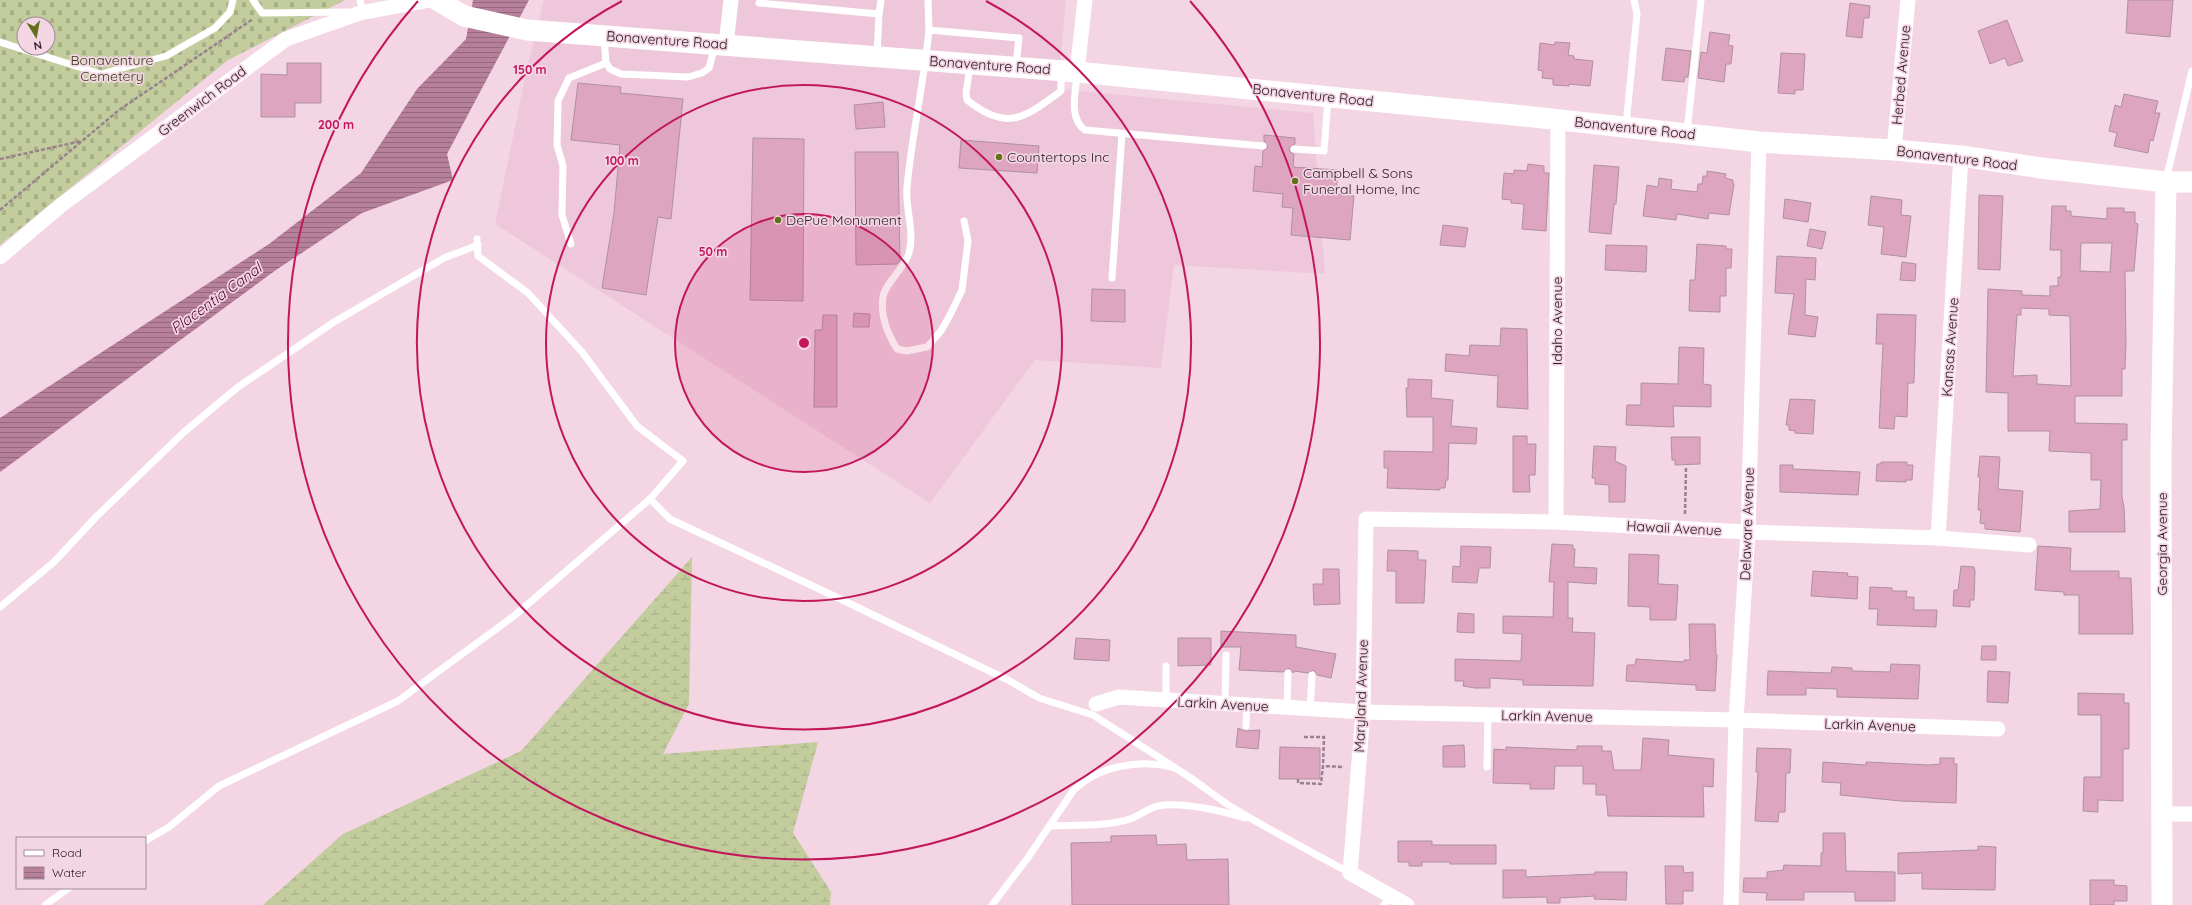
<svg xmlns="http://www.w3.org/2000/svg" width="2192" height="905" viewBox="0 0 2192 905" font-family="Quicksand,sans-serif">
  <defs>
    <pattern id="wetland-marsh" width="20" height="14" patternUnits="userSpaceOnUse"><rect width="20" height="14" fill="#c2cc9d"/><path d="M1 5h8M5 5V1M11 12h8M15 12V8" fill="none" stroke="#a7af87"/></pattern>
    <pattern id="cemetery-stones" width="16" height="16" patternUnits="userSpaceOnUse"><rect width="16" height="16" fill="#c2cc9d"/><path d="M2 7V4a2 2 0 0 1 4 0v3zM10 15v-3a2 2 0 0 1 4 0v3z" fill="#a7af87"/></pattern>
    <pattern id="water-rules" width="6" height="5" patternUnits="userSpaceOnUse"><rect width="6" height="5" fill="#b6809b"/><path d="M0 2.5h6" fill="none" stroke="#94687e"/></pattern>
  </defs>
  <rect width="100%" height="100%" fill="#f4d5e4"/>
  <!-- built -->
  <path fill="#eec8da" d="M544,0H1066L1058,89L1313,113L1325,274L1174,265L1161,368L1035,360L930,503L495,224L528,64Z"/>
  <!-- wetland -->
  <path fill="url(#wetland-marsh)" d="M692,557L689,704L663,754L818,742L793,833L831,892L830,905H263L343,834L521,751Z"/>
  <!-- cemetery -->
  <path fill="url(#cemetery-stones)" fill-rule="evenodd" d="M0,0H345L228,60L0,245ZM24,24H48V48H24Z"/>
  <!-- water -->
  <path fill="url(#water-rules)" d="M473,0H529L447,154L453,180L362,213L276,270L0,472V418L269,244L361,173L417,89L466,39Z"/>
  <!-- building -->
  <g fill="#dda5c0" stroke="#ae919e" fill-rule="evenodd">
    <path d="M2128,0H2173L2170,37L2126,33Z"/>
    <path d="M1850,3L1870,6L1869,18H1864L1862,38L1846,36Z"/>
    <path d="M2007,20L2023,61L2008,66L2005,58L1990,64L1978,31Z"/>
    <path d="M1710,32L1730,35L1728,45L1733,46L1731,64H1726L1724,82L1698,78L1701,52L1707,53Z"/>
    <path d="M1555,42L1570,43L1568,55L1574,56V59L1593,61L1590,86L1569,84V86L1553,85V79L1542,78L1543,71L1538,70L1540,43L1555,45Z"/>
    <path d="M1666,48L1691,51L1688,77H1685L1684,82L1662,80Z"/>
    <path d="M1781,53L1805,54L1803,90H1795V94L1778,93Z"/>
    <path d="M287,63H321V103H295V117H261V74L287,75Z"/>
    <path d="M578,83L621,87L620,93L683,99L671,219L658,217L646,295L602,288L614,213L620,145L571,140Z"/>
    <path d="M2124,94L2158,101L2155,113H2160L2153,141L2150,140L2148,153L2114,146L2117,133L2109,131L2115,105L2121,107Z"/>
    <path d="M883,102L885,127L856,129L854,105Z"/>
    <path d="M1264,135L1295,138V144L1289,148L1290,152L1294,154L1293,167L1338,170L1336,194L1354,196L1350,240L1291,235L1293,208L1282,207L1283,194L1253,191L1255,166L1262,167L1263,151L1268,147L1264,141Z"/>
    <path d="M753,138L804,139L803,301L750,300Z"/>
    <path d="M961,140L1039,146L1037,173L959,168Z"/>
    <path d="M855,152H898L900,261L897,264L856,265Z"/>
    <path d="M1528,164L1544,166V173H1549L1546,231L1522,229L1524,204L1511,203V200L1502,199L1504,173L1514,174V170L1527,171Z"/>
    <path d="M1594,165L1619,167L1616,204H1614L1611,234L1589,232Z"/>
    <path d="M1707,171L1726,174L1725,178L1733,180V184H1734L1729,215L1709,213L1708,219L1677,214L1676,220L1643,216L1647,185L1658,187L1659,178L1672,180L1671,189L1697,192L1698,184H1702L1703,176H1707Z"/>
    <path d="M1979,195L2003,196L2000,270L1978,269Z"/>
    <path d="M1871,196L1902,200L1901,215L1911,216L1906,257L1881,254L1884,227L1868,225Z"/>
    <path d="M1785,199L1811,203L1808,222L1783,218Z"/>
    <path d="M2052,206H2066V211H2071V216L2107,219V208H2124V212H2135V223L2138,224L2134,271H2125L2126,344L2125,369H2122V396H2075V423L2127,424V440H2122V497L2124,507L2125,532H2069V511L2100,509L2101,480H2091V453L2049,451L2050,431H2008V393L1986,392L1988,289L2022,291V295L2050,296V286H2058V277H2061V250H2050ZM2081,243H2112L2110,272L2080,271ZM2021,308L2049,309V315L2070,316L2071,386L2037,384V375L2013,376L2017,315H2021Z"/>
    <path d="M1443,225L1468,228L1465,247L1440,245Z"/>
    <path d="M1810,229L1826,232L1822,249L1807,246Z"/>
    <path d="M1697,244L1726,246V249H1732L1731,268H1726V296H1720V312L1689,311L1690,280H1695Z"/>
    <path d="M1606,245L1647,246L1646,272L1605,270Z"/>
    <path d="M1777,256L1816,258L1815,280L1806,279L1805,315L1818,317L1815,337L1788,334L1794,294L1775,293Z"/>
    <path d="M1902,262L1916,264L1915,281L1900,280Z"/>
    <path d="M1092,289L1125,290V322L1091,321Z"/>
    <path d="M854,313L870,314L869,327H853Z"/>
    <path d="M1877,314L1916,315L1914,383H1908L1907,417L1895,416L1894,429L1879,428L1883,344H1876Z"/>
    <path d="M823,315H837V407H814L815,330H822Z"/>
    <path d="M1501,328L1527,329L1528,409L1497,407L1498,376L1445,371L1446,354L1469,356L1470,345L1500,346Z"/>
    <path d="M1679,347L1704,348L1703,384L1711,385V407L1673,406L1674,427L1626,425L1627,405H1641V383L1678,384Z"/>
    <path d="M1408,379L1432,380L1431,398L1453,400L1451,426L1477,428L1476,444L1449,443L1448,480H1446L1445,488H1440V490L1387,488L1388,468H1384V451L1433,452V417H1407L1406,388H1408Z"/>
    <path d="M1790,399L1815,400L1813,434L1795,433V431L1789,430V425H1786Z"/>
    <path d="M1513,436H1527V444H1536L1535,475H1529L1530,492H1513Z"/>
    <path d="M1671,437H1700V464L1675,465V460H1672Z"/>
    <path d="M1594,446L1616,447L1615,461L1626,466L1625,502H1609V485L1595,484V478H1592Z"/>
    <path d="M1980,456L2000,457L1998,489L2023,491L2020,532L1985,529V524L1980,523L1981,510H1978L1980,477H1978Z"/>
    <path d="M1881,462H1907V465H1913L1912,480H1906V482L1876,481L1877,464H1881Z"/>
    <path d="M1780,465H1793V469L1860,472L1858,495L1780,492Z"/>
    <path d="M1552,544L1573,545V549H1575L1574,567L1597,568L1596,584L1568,582V618H1573L1572,632L1595,633L1593,686L1523,685V680L1490,678V688H1475L1463,686L1464,681H1455V659L1521,661L1522,634L1503,633V616L1553,617L1554,582H1549Z"/>
    <path d="M1461,546L1491,547L1490,568H1479L1477,583L1452,582L1453,566L1460,567Z"/>
    <path d="M2038,546L2071,548L2070,571H2119V578H2131L2133,634H2079V595H2064V592L2035,590Z"/>
    <path d="M1388,550L1418,551V560H1426L1424,603H1396V571H1387Z"/>
    <path d="M1629,554L1659,555L1658,584L1678,585L1676,620H1650V607L1628,606Z"/>
    <path d="M1961,566L1974,567L1975,571L1974,600H1970V607L1953,606L1954,590H1958Z"/>
    <path d="M1323,569H1339L1340,604L1314,605L1313,584H1323Z"/>
    <path d="M1813,571L1848,573L1847,576L1858,577L1857,599L1811,596Z"/>
    <path d="M1870,587L1892,588V591H1907L1906,597H1914V610H1937L1936,627L1877,625L1878,609H1869Z"/>
    <path d="M1458,613L1474,614V633L1457,632Z"/>
    <path d="M1689,624H1715L1716,655H1717L1715,691L1696,690V685L1626,681L1627,665H1635L1636,659L1684,662V660H1690Z"/>
    <path d="M1221,631L1296,635V647L1336,654L1331,678L1317,675L1313,670L1308,673L1294,671L1293,673L1289,668L1283,672L1239,670L1241,647H1221Z"/>
    <path d="M1076,638L1110,640L1109,661L1074,659Z"/>
    <path d="M1178,638H1211V665L1178,666Z"/>
    <path d="M1982,646H1996V660H1981Z"/>
    <path d="M1891,664L1920,665L1918,699L1837,697V689L1806,688V695H1767L1768,671L1831,673L1832,667L1852,668V671L1890,672Z"/>
    <path d="M1988,671L2010,672L2008,703L1987,702Z"/>
    <path d="M2078,693L2124,694V703H2129V749H2123V801L2098,800V812L2083,811L2084,777H2101V715H2078Z"/>
    <path d="M1238,728L1245,731L1260,730L1258,749L1236,747Z"/>
    <path d="M1643,738L1669,740L1668,755L1714,759L1713,787L1703,786L1704,817L1608,816L1606,795H1596V784H1583V766H1555L1554,789H1530V784L1493,783L1494,749L1506,750V747L1577,750V746H1602V751H1611L1614,770H1641Z"/>
    <path d="M1464,745L1465,767H1443V746Z"/>
    <path d="M1280,747L1320,748V779H1279Z"/>
    <path d="M1757,748L1791,749L1790,773H1786L1785,812H1779L1778,822L1755,821L1758,772H1756Z"/>
    <path d="M1940,758H1954V764H1957L1956,803L1901,801L1840,795L1841,783L1822,782L1823,762L1866,765V762L1929,765L1940,764Z"/>
    <path d="M1823,833H1845L1846,871L1895,872V901H1855V892H1804V900H1766L1767,893L1743,892L1744,878H1767V872L1783,870L1784,865L1821,866V853H1823Z"/>
    <path d="M1156,835L1157,845L1186,844L1187,860L1228,859L1229,905H1072L1071,843L1111,842V836Z"/>
    <path d="M1398,841H1432V845H1496V864H1450V862H1422V866H1409V862H1398Z"/>
    <path d="M1978,846L1996,847L1995,890L1922,889V873L1898,874V853L1978,850Z"/>
    <path d="M1665,866H1683L1684,873L1693,872V891H1683V904H1666Z"/>
    <path d="M1503,870H1526V877L1595,874V872H1627L1626,900L1594,899L1595,896L1560,898V903H1547V897L1503,898Z"/>
    <path d="M2090,880H2114V885L2127,886V901H2114V905H2090Z"/>
  </g>
  <g fill="none" stroke-linecap="round" stroke-linejoin="round">
    <!-- path -->
    <g stroke="#98828d" stroke-width="2.5" stroke-dasharray="4 2" stroke-linecap="butt">
      <path d="M0,159L82,141"/>
      <path d="M0,210L119,110L253,19"/>
      <path d="M1685,514L1686,468"/>
      <path d="M1304,737H1324L1323,766"/>
      <path d="M1298,779V783L1321,784L1323,766L1344,767"/>
    </g>
    <!-- lane -->
    <g stroke="#fff" stroke-width="7">
      <path d="M253,0L262,13L348,12"/>
      <path d="M360,0L363,13"/>
      <path d="M928,0L929,30"/>
      <path d="M759,3L879,14L877,54"/>
      <path d="M879,14L881,0"/>
      <path d="M604,37L606,63L610,69L621,74L688,77L702,73L709,68L715,46"/>
      <path d="M0,42L101,74L166,56L215,28L230,12L233,0"/>
      <path d="M970,66L966,93L967,100C1008,132 1024,118 1061,91V73"/>
      <path d="M1077,74C1076,92 1068,118 1085,130L1263,146"/>
      <path d="M1626,125L1637,14L1634,0"/>
      <path d="M1687,132L1701,0"/>
      <path d="M1294,149L1324,151L1328,99"/>
      <path d="M2166,180L2192,71"/>
      <path d="M964,221L968,241L962,290L950,315L941,331L927,347L907,351L897,349C887,333 880,316 883,297C885,283 904,269 909,253C915,231 905,209 907,187C912,134 924,82 929,30L1019,38L1016,65"/>
      <path d="M477,239L478,256L528,293L582,352L637,426L683,461L650,499L670,519L834,596L1008,680L1039,698L1093,715L1174,767"/>
      <path d="M571,244L562,215L563,166L557,145L558,101L569,78L606,63"/>
      <path d="M1112,278L1122,134"/>
      <path d="M0,607L54,562L96,517L184,432L238,387L334,322L444,258L478,245"/>
      <path d="M1166,700V666"/>
      <path d="M1225,704L1226,655"/>
      <path d="M1287,707L1288,673"/>
      <path d="M1310,709L1312,675"/>
      <path d="M1246,726L1247,705"/>
      <path d="M1487,767L1488,715"/>
      <path d="M1051,826C1073,825 1110,826 1130,819C1139,816 1148,808 1158,806C1181,801 1222,811 1245,818"/>
      <path d="M145,841L169,827L219,786L398,701L514,616L650,499"/>
      <path d="M45,905L69,888"/>
      <path d="M992,905L1027,859L1073,791C1098,766 1138,759 1172,767C1183,770 1218,799 1230,806C1269,830 1310,851 1350,873"/>
      <path d="M1384,905L1391,896"/>
    </g>
    <!-- street -->
    <g stroke="#fff" stroke-width="15">
      <path d="M726,45L731,0"/>
      <path d="M1077,72L1085,0"/>
      <path d="M1894,150L1908,0"/>
      <path d="M0,257L60,206L286,39L360,13L430,0"/>
      <path d="M1556,522L1558,120"/>
      <path d="M1938,538L1961,156"/>
      <path d="M1096,704L1119,697L1363,712L1736,720L1998,729"/>
      <path d="M2162,814H2192"/>
      <path d="M1407,905L1350,873L1363,712L1366,519L1556,522L1748,532L1938,538L2029,545"/>
      <path d="M1731,905L1736,720L1748,532L1759,142"/>
    </g>
    <!-- secondary -->
    <g stroke="#fff" stroke-width="21">
      <path d="M437,0L464,16L527,30L1077,72L1524,116L1759,142L1894,150L1961,156L2041,168L2166,182H2192"/>
      <path d="M2162,905L2161,454L2166,182"/>
    </g>
  </g>
  <!-- distance rings -->
  <circle cx="804" cy="343" r="129" fill="#c2185b" fill-opacity=".12"/>
  <g fill="none" stroke="#c2185b" stroke-width="2">
    <circle cx="804" cy="343" r="129"/>
    <circle cx="804" cy="343" r="258"/>
    <path d="M986 1A387 387 0 1 1 622 1"/>
    <path d="M1190 1A516 516 0 1 1 418 1"/>
  </g>
  <!-- markers -->
  <g fill="#636f19" stroke="#f4d5e4" stroke-width="1.5">
    <circle cx="999" cy="157" r="4"/>
    <circle cx="1295" cy="181" r="4"/>
    <circle cx="778" cy="220" r="4"/>
  </g>
  <g text-anchor="middle" dominant-baseline="central" stroke-width="3.5" stroke-linejoin="round" paint-order="stroke">
    <!-- street labels -->
    <g font-size="14" fill="#261b20" stroke="#f4d5e4">
      <text transform="translate(667 40) rotate(4)">Bonaventure Road</text>
      <text transform="translate(990 65) rotate(4)">Bonaventure Road</text>
      <text transform="translate(1901 75) rotate(-85)">Herbed Avenue</text>
      <text transform="translate(1313 95) rotate(6)">Bonaventure Road</text>
      <text transform="translate(202 101) rotate(-37)">Greenwich Road</text>
      <text transform="translate(1635 128) rotate(6)">Bonaventure Road</text>
      <text transform="translate(1957 158) rotate(7)">Bonaventure Road</text>
      <text transform="translate(1557 321) rotate(-90)">Idaho Avenue</text>
      <text transform="translate(1950 347) rotate(-86)">Kansas Avenue</text>
      <text transform="translate(1747 524) rotate(-88)">Delaware Avenue</text>
      <text transform="translate(1674 528) rotate(3)">Hawaii Avenue</text>
      <text transform="translate(2162 544) rotate(-90)">Georgia Avenue</text>
      <text transform="translate(1361 696) rotate(-88)">Maryland Avenue</text>
      <text transform="translate(1223 704) rotate(3)">Larkin Avenue</text>
      <text transform="translate(1547 716) rotate(1)">Larkin Avenue</text>
      <text transform="translate(1870 725) rotate(2)">Larkin Avenue</text>
    </g>
    <!-- park labels -->
    <g font-size="14" fill="#373e14" stroke="#f4d5e4">
      <text x="112" y="60">Bonaventure<tspan x="112" dy="16">Cemetery</tspan></text>
    </g>
    <!-- poi labels -->
    <g font-size="14" fill="#261b20" stroke="#f4d5e4" text-anchor="start">
      <text x="1007" y="157">Countertops Inc</text>
      <text x="1303" y="173">Campbell &amp; Sons<tspan x="1303" dy="16">Funeral Home, Inc</tspan></text>
      <text x="786" y="220">DePue Monument</text>
    </g>
    <!-- water labels -->
    <g font-size="15" font-style="italic" fill="#4e0c34" stroke="#f4d5e4">
      <text transform="translate(216 298) rotate(-36)">Placentia Canal</text>
    </g>
  </g>
  <circle cx="804" cy="343" r="6" fill="#c2185b" stroke="#f4d5e4" stroke-width="2"/>
  <g font-size="12" text-anchor="middle" font-weight="bold" fill="#c2185b" stroke="#f4d5e4" stroke-width="3.5" stroke-linejoin="round" paint-order="stroke">
    <text x="530" y="74">150 m</text>
    <text x="336" y="129">200 m</text>
    <text x="622" y="165">100 m</text>
    <text x="713" y="256">50 m</text>
  </g>
  <!-- legend -->
  <rect x="16" y="837" width="130" height="52" fill="#f4d5e4" stroke="#a28b96"/>
  <rect x="24" y="850" width="20" height="6" fill="#ffffff" stroke="#a28b96"/>
  <text x="52" y="857" font-size="12" fill="#261b20">Road</text>
  <rect x="24" y="867" width="20" height="12" fill="url(#water-rules)" stroke="#a28b96"/>
  <text x="52" y="877" font-size="12" fill="#261b20">Water</text>
  <!-- north arrow -->
  <g transform="translate(36 36) rotate(169)"><circle r="19" fill="#f4d5e4" stroke="#a28b96"/>
  <path d="M0-3L7 15L0 10L-7 15Z" fill="#636f19"/>
  <text y="-6" font-size="11" font-weight="bold" text-anchor="middle" fill="#261b20">N</text>
  </g>
</svg>
